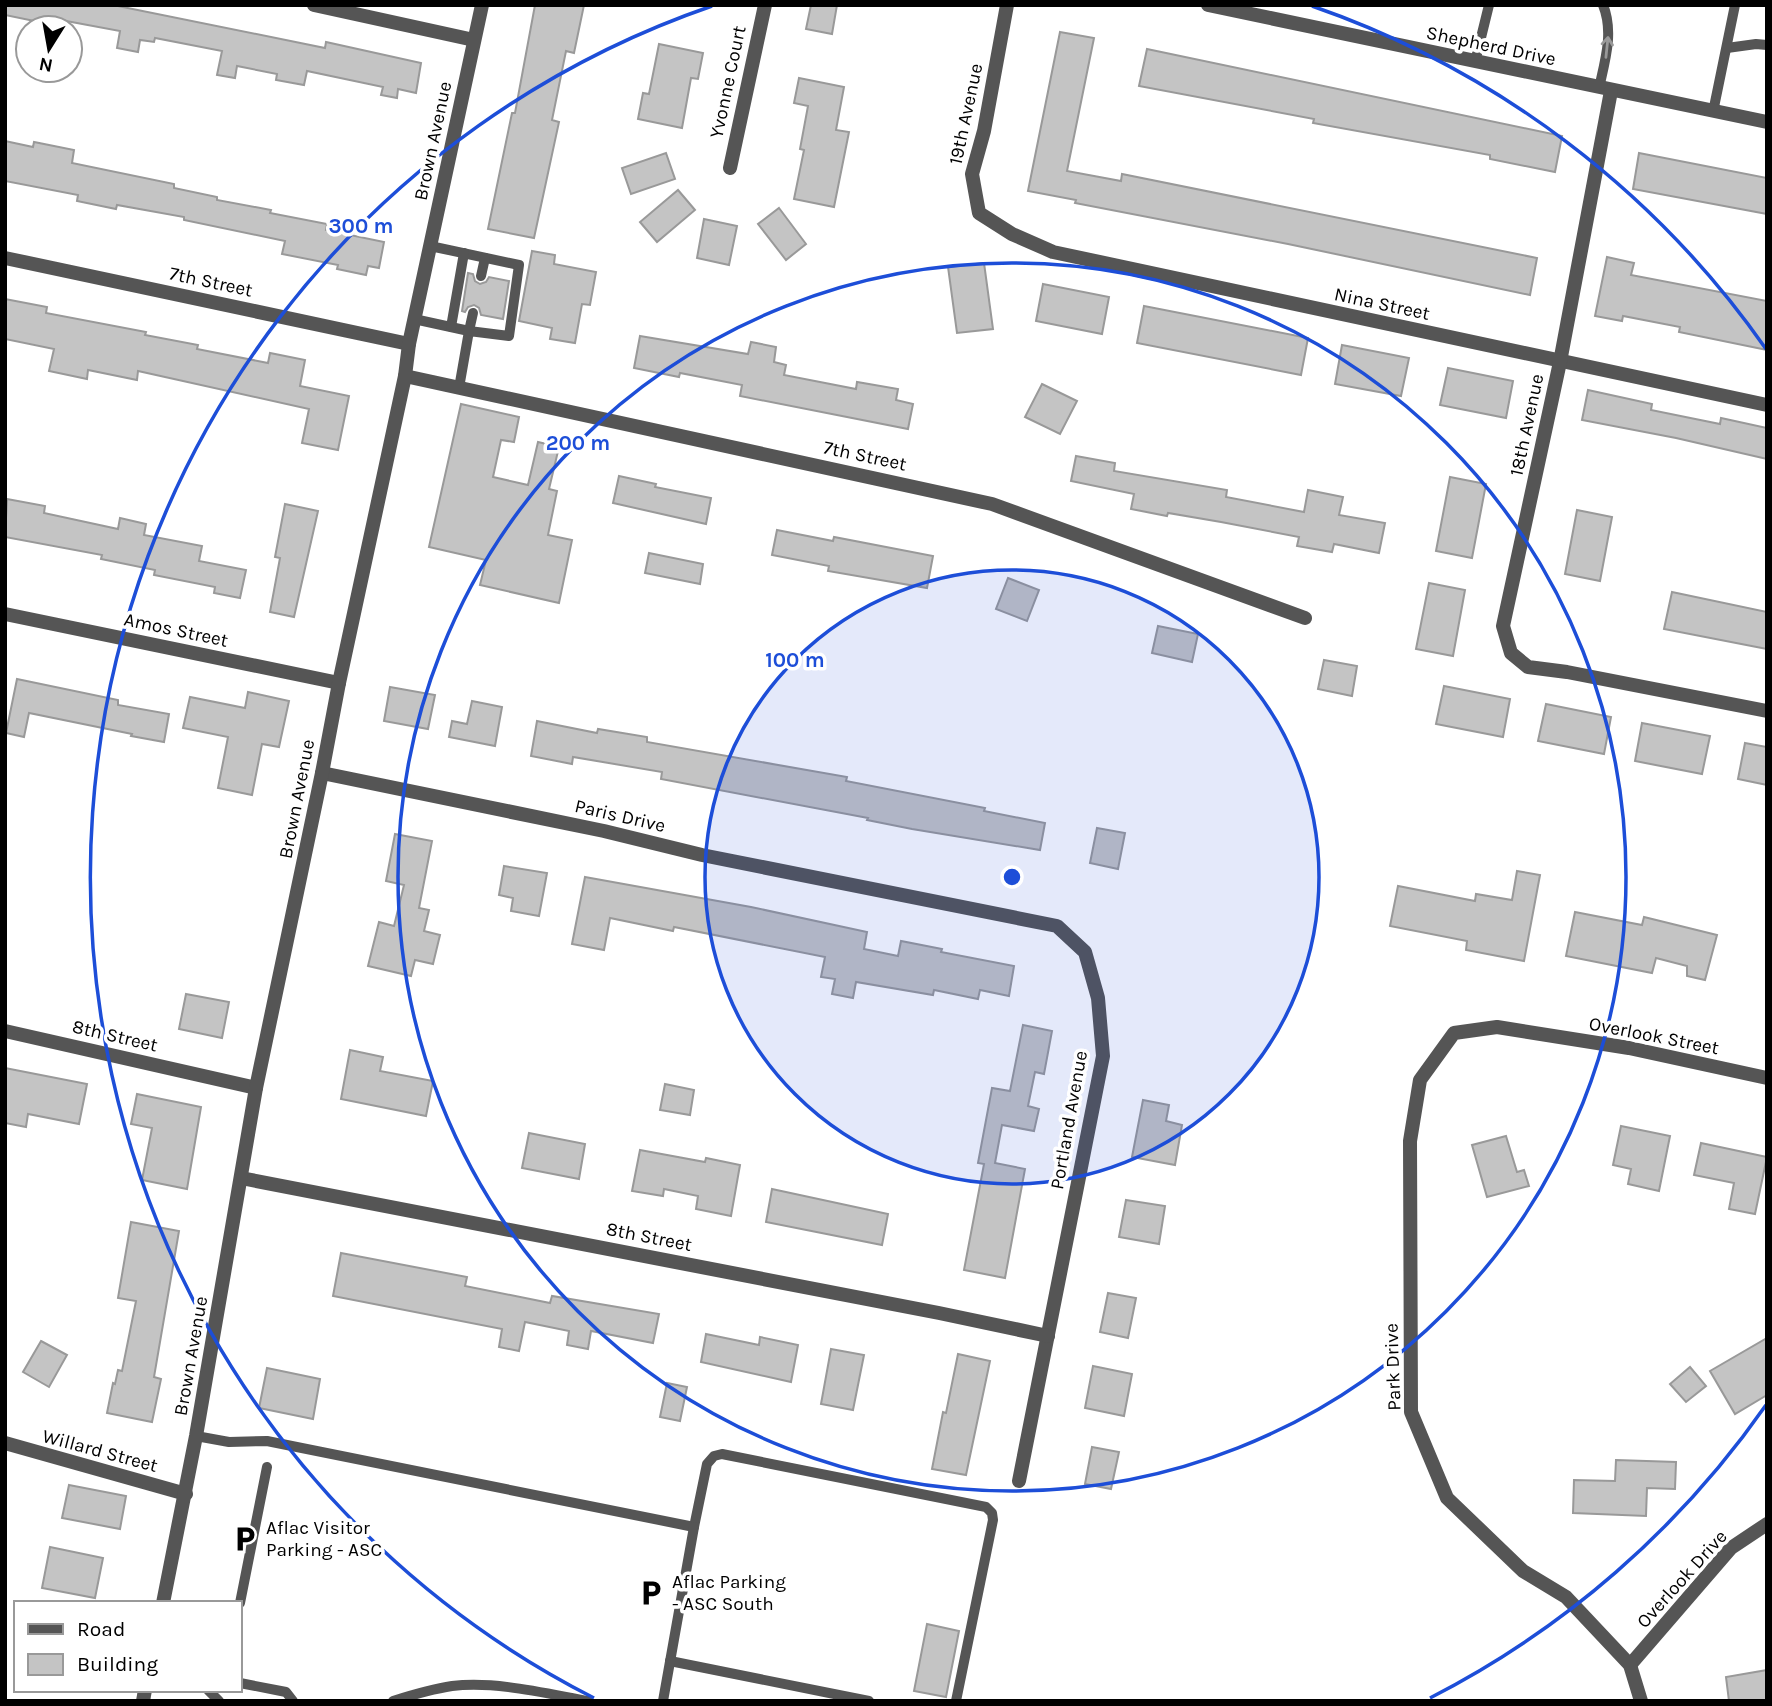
<svg xmlns="http://www.w3.org/2000/svg" width="1772" height="1706" viewBox="0 0 1772 1706" font-family="Karla,sans-serif">
  <rect width="100%" height="100%" fill="#fff"/>
  <!-- building -->
  <g fill="#c4c4c4" stroke="#999" stroke-width="2">
    <path d="M5,5H113L325,48L326,42L421,63L416,93L398,89L397,98L381,95L383,87L307,71L304,85L276,80L277,74L237,66L235,78L217,75L222,51L155,38L154,42L140,40L138,52L117,48L120,31L50,18L49,24L5,15Z"/>
    <path d="M535,5H584L574,53L566,51L552,120L559,122L534,238L488,229L512,113H515Z"/>
    <path d="M811,5H837L832,34L806,29Z"/>
    <path d="M1060,32L1094,38L1067,171L1121,181L1122,174L1537,258L1530,295L1288,244L1075,203L1076,200L1028,191Z"/>
    <path d="M659,44L703,53L698,79L691,78L682,128L638,119L643,93L649,94Z"/>
    <path d="M1147,49L1562,136L1555,172L1490,159V155L1313,123L1314,119L1139,86Z"/>
    <path d="M799,78L844,87L836,130L849,132L834,207L794,199L804,150L800,149L808,106L794,103Z"/>
    <path d="M5,141L33,147L34,142L74,150L72,163L174,184V188L217,197V200L271,210L270,213L327,224L326,230L384,242L379,268L368,266L366,275L337,269L338,265L282,254L285,241L184,220V217L117,205L116,209L77,201L78,195L5,181Z"/>
    <path d="M666,153L675,179L631,194L622,168Z"/>
    <path d="M1639,153L1767,178V214L1633,189Z"/>
    <path d="M678,190L695,210L657,242L640,222Z"/>
    <path d="M779,208L806,244L786,260L758,224Z"/>
    <path d="M704,219L737,226L729,265L697,258Z"/>
    <path d="M532,251L555,255L554,264L596,272L590,305L582,304L575,343L550,339L552,328L519,321Z"/>
    <path d="M1607,257L1634,263L1631,275L1767,301V350L1679,332L1680,327L1623,316L1622,321L1595,316Z"/>
    <path d="M984,263L993,329L957,333L948,267Z"/>
    <path d="M468,273L473,274L475,281L480,284L486,282L489,277L509,281L503,319L481,315L479,308L474,305L468,307L465,312L462,311Z"/>
    <path d="M1043,284L1109,297L1102,334L1036,321Z"/>
    <path d="M5,299L47,307L46,313L146,332L145,335L198,345L197,349L268,363L270,353L305,360L300,386L349,396L338,450L302,443L309,409L138,371L137,380L88,370L87,379L49,371L54,349L5,339Z"/>
    <path d="M1144,306L1308,338L1301,375L1137,343Z"/>
    <path d="M640,336L748,354L751,342L776,347L774,362L786,365L784,375L856,389L857,382L898,389L896,400L913,404L908,429L740,396L742,385L680,373L679,377L634,368Z"/>
    <path d="M1342,345L1409,358L1401,396L1335,384Z"/>
    <path d="M1448,368L1513,381L1506,418L1440,405Z"/>
    <path d="M1042,384L1077,401L1060,434L1025,417Z"/>
    <path d="M1588,390L1652,404L1651,410L1720,424L1721,418L1767,428V459L1676,438L1582,420Z"/>
    <path d="M461,404L519,417L514,442L501,440L493,477L528,485L538,442L559,447L549,489L557,491L548,535L572,540L559,603L480,585L486,560L429,547Z"/>
    <path d="M1076,456L1115,463L1114,471L1227,490L1226,497L1304,512L1308,490L1343,497L1339,515L1385,523L1379,553L1334,544L1332,552L1297,546L1299,537L1221,522L1168,513L1167,516L1131,509L1134,494L1071,481Z"/>
    <path d="M619,476L656,484L655,487L711,498L706,524L613,503Z"/>
    <path d="M1450,477L1486,484L1472,558L1436,551Z"/>
    <path d="M7,499L45,506L44,513L118,529L120,518L146,524L144,535L202,546L199,561L246,570L240,598L214,593L215,587L154,575L155,570L101,559L102,555L5,537Z"/>
    <path d="M285,504L318,511L294,617L270,612L280,558L275,557Z"/>
    <path d="M1577,510L1612,517L1600,581L1565,574Z"/>
    <path d="M777,530L833,541L834,537L933,556L927,588L828,571L829,566L772,555Z"/>
    <path d="M649,553L703,564L700,584L645,573Z"/>
    <path d="M1008,578L1039,590L1027,621L996,609Z"/>
    <path d="M1429,583L1465,590L1453,656L1416,649Z"/>
    <path d="M1672,592L1767,612V649L1664,629Z"/>
    <path d="M1158,626L1198,634L1192,662L1152,653Z"/>
    <path d="M1324,660L1357,666L1352,696L1318,689Z"/>
    <path d="M17,679L118,700V705L169,714L164,742L131,736L132,734L29,713L24,737L6,733Z"/>
    <path d="M1444,686L1510,699L1503,737L1436,724Z"/>
    <path d="M390,687L435,695L428,729L384,721Z"/>
    <path d="M248,692L289,701L279,747L262,744L252,795L218,788L228,737L183,728L190,697L245,708Z"/>
    <path d="M472,701L502,707L495,746L449,737L452,721L467,724Z"/>
    <path d="M1546,704L1611,717L1604,754L1538,741Z"/>
    <path d="M537,721L597,733L598,729L647,737V742L847,777L846,781L985,808L984,811L1045,823L1040,850L912,829L867,820L868,818L661,779L662,772L573,757L572,764L531,756Z"/>
    <path d="M1642,723L1710,736L1702,774L1635,761Z"/>
    <path d="M1745,743L1767,747V785L1738,779Z"/>
    <path d="M1097,828L1125,833L1118,869L1090,863Z"/>
    <path d="M395,834L432,841L419,908L429,910L424,931L440,935L433,964L415,960L411,976L368,966L379,922L394,926L404,885L386,881Z"/>
    <path d="M504,866L547,873L539,916L511,911L513,898L499,895Z"/>
    <path d="M1517,871L1540,875L1524,961L1466,950L1467,941L1390,926L1398,886L1475,901L1476,894L1512,900Z"/>
    <path d="M585,877L751,907L867,932L864,949L898,956L901,941L942,949L941,952L1014,966L1009,996L980,990L978,999L934,990L933,995L856,982L853,998L832,994L835,979L821,977L825,957L674,927L673,931L610,918L604,950L572,944Z"/>
    <path d="M1575,912L1642,925L1644,917L1717,935L1705,980L1687,976V966L1656,958L1652,973L1566,956Z"/>
    <path d="M186,994L229,1002L222,1038L179,1029Z"/>
    <path d="M1023,1025L1052,1031L1044,1074L1035,1072L1028,1106L1039,1109L1034,1131L1002,1125L995,1163L1025,1169L1005,1278L964,1270L984,1164L978,1163L992,1088L1010,1091Z"/>
    <path d="M350,1050L383,1057L380,1071L433,1081L426,1116L341,1099Z"/>
    <path d="M5,1068L87,1084L79,1124L28,1114L26,1127L5,1123Z"/>
    <path d="M665,1084L694,1090L690,1115L660,1110Z"/>
    <path d="M137,1094L201,1107L187,1189L142,1180L152,1128L131,1124Z"/>
    <path d="M1143,1100L1169,1105L1166,1121L1182,1125L1175,1165L1132,1157Z"/>
    <path d="M1621,1126L1670,1136L1659,1191L1628,1184L1631,1169L1613,1165Z"/>
    <path d="M529,1133L585,1144L579,1179L522,1168Z"/>
    <path d="M1506,1136L1517,1172L1524,1170L1529,1186L1487,1197L1472,1145Z"/>
    <path d="M1701,1143L1767,1157L1755,1214L1729,1209L1734,1183L1694,1175Z"/>
    <path d="M640,1150L705,1162L706,1158L740,1165L731,1216L696,1209L698,1196L664,1189L663,1196L632,1191Z"/>
    <path d="M772,1189L888,1214L882,1245L766,1222Z"/>
    <path d="M1126,1200L1165,1206L1159,1244L1119,1237Z"/>
    <path d="M131,1222L179,1231L154,1377L161,1379L152,1422L107,1413L113,1383L115,1384L118,1370L122,1371L136,1301L118,1298Z"/>
    <path d="M341,1253L467,1277L465,1286L550,1303L552,1296L659,1314L653,1343L591,1331L588,1349L567,1345L569,1331L525,1322L519,1351L499,1347L502,1329L333,1296Z"/>
    <path d="M1108,1293L1136,1298L1128,1338L1100,1332Z"/>
    <path d="M706,1334L759,1345L760,1337L798,1345L791,1382L701,1362Z"/>
    <path d="M1767,1338V1395L1735,1414L1710,1371Z"/>
    <path d="M41,1341L67,1355L49,1387L23,1372Z"/>
    <path d="M831,1349L864,1355L853,1410L821,1404Z"/>
    <path d="M958,1354L990,1361L966,1475L932,1469L943,1412L946,1413Z"/>
    <path d="M1093,1366L1132,1374L1124,1416L1085,1408Z"/>
    <path d="M1690,1367L1706,1386L1686,1402L1670,1384Z"/>
    <path d="M267,1368L320,1379L313,1419L259,1408Z"/>
    <path d="M667,1383L687,1387L680,1421L660,1417Z"/>
    <path d="M1092,1447L1119,1452L1111,1489L1085,1484Z"/>
    <path d="M1616,1460L1676,1462L1675,1489L1647,1488L1646,1516L1573,1513L1574,1480L1615,1481Z"/>
    <path d="M69,1485L126,1496L120,1529L62,1518Z"/>
    <path d="M50,1547L103,1558L95,1598L42,1588Z"/>
    <path d="M927,1624L959,1631L946,1697L914,1691Z"/>
    <path d="M1767,1670V1701H1729L1726,1677Z"/>
  </g>
  <g fill="none" stroke-linecap="round" stroke-linejoin="round">
    <!-- service -->
    <g stroke="#555" stroke-width="10">
      <path d="M1727,48L1756,44L1767,45"/>
      <path d="M1475,62L1489,5"/>
      <path d="M1599,88C1605,61 1614,32 1603,5"/>
      <path d="M1713,112L1735,5"/>
      <path d="M430,246L519,265L509,336L469,331L459,388"/>
      <path d="M481,276L485,258"/>
      <path d="M414,319L469,331L473,313"/>
      <path d="M451,327L464,253"/>
      <path d="M196,1436L229,1442L267,1441L694,1527L707,1464L714,1456L722,1454L986,1507L992,1513L993,1520L956,1701"/>
      <path d="M240,1603L267,1467"/>
      <path d="M670,1661L869,1701"/>
      <path d="M240,1683L286,1692L293,1701"/>
      <path d="M208,1690L219,1701"/>
      <path d="M393,1701C412,1695 432,1689 452,1686C496,1681 544,1693 588,1701"/>
      <path d="M663,1701L694,1527"/>
    </g>
    <!-- minor -->
    <g stroke="#555" stroke-width="14">
      <path d="M314,5L474,40"/>
      <path d="M1007,5L984,131L972,174L979,213L1012,234L1053,252L1767,405"/>
      <path d="M1208,5L1767,122"/>
      <path d="M1611,91L1560,362L1503,626L1511,653L1528,667L1567,672L1767,711"/>
      <path d="M730,168L765,5"/>
      <path d="M5,258L409,344"/>
      <path d="M405,376L992,504L1305,618"/>
      <path d="M5,614L339,683"/>
      <path d="M322,773L604,831L702,855L1057,926L1085,952L1098,998L1103,1056L1019,1481"/>
      <path d="M5,1031L256,1088"/>
      <path d="M241,1178L939,1313L1048,1336"/>
      <path d="M5,1443L186,1494"/>
      <path d="M1630,1665L1731,1548L1767,1524"/>
      <path d="M1641,1701L1630,1665L1566,1597L1523,1571L1447,1498L1411,1412L1410,1141L1420,1080L1454,1033L1497,1027L1629,1048L1767,1078"/>
    </g>
    <!-- tertiary -->
    <g stroke="#555" stroke-width="14">
      <path d="M163,1603L196,1436L256,1088L322,773L339,683L405,376L409,344L482,5"/>
      <path d="M143,1701L145,1690"/>
    </g>
  </g>
  <!-- one-way arrows -->
  <defs><path id="oneway-shaft" d="M-6 0H5M1.5-3L5.5 0L1.5 3" fill="none" stroke-width="1.6" stroke-linecap="round" stroke-linejoin="round" transform="scale(1.75)"/></defs>
  <use stroke="#999" href="#oneway-shaft" transform="translate(1607 47) rotate(-84)"/>
  <!-- distance rings -->
  <circle cx="1012" cy="877" r="307" fill="#1d4ed8" fill-opacity=".12"/>
  <g fill="none" stroke="#1d4ed8" stroke-width="3.5">
    <circle cx="1012" cy="877" r="307"/>
    <circle cx="1012" cy="877" r="614"/>
    <path d="M1766 1405A921 921 0 0 1 1430 1698M594 1698A921 921 0 0 1 712 6M1312 6A921 921 0 0 1 1766 349"/>
  </g>
  <!-- icons -->
  <defs>
    <symbol id="parking-bare" viewBox="-9 -9 18 18"><path d="M-3.5-5.5H1a3.5 3.5 0 0 1 0 7H-1V5.5H-3.5ZM-1-3.4V-.6H.8a1.4 1.4 0 0 0 0-2.8Z" fill="#000" stroke="#fff" stroke-width="2.5" paint-order="stroke"/></symbol>
  </defs>
  <g fill-rule="evenodd">
    <use href="#parking-bare" x="226" y="1520" width="38" height="38"/>
    <use href="#parking-bare" x="632" y="1574" width="38" height="38"/>
  </g>
  <g text-anchor="middle" dominant-baseline="central" stroke-width="7" stroke-linejoin="round" paint-order="stroke">
    <!-- street labels -->
    <g font-size="19" fill="#000" stroke="#fff">
      <text transform="translate(1491 46) rotate(12)">Shepherd Drive</text>
      <text transform="translate(728 82) rotate(-78)">Yvonne Court</text>
      <text transform="translate(966 114) rotate(-78)">19th Avenue</text>
      <text transform="translate(433 141) rotate(-78)">Brown Avenue</text>
      <text transform="translate(211 282) rotate(12)">7th Street</text>
      <text transform="translate(1382 304) rotate(12)">Nina Street</text>
      <text transform="translate(1527 425) rotate(-78)">18th Avenue</text>
      <text transform="translate(865 456) rotate(12)">7th Street</text>
      <text transform="translate(176 630) rotate(12)">Amos Street</text>
      <text transform="translate(297 799) rotate(-79)">Brown Avenue</text>
      <text transform="translate(620 816) rotate(13)">Paris Drive</text>
      <text transform="translate(115 1036) rotate(13)">8th Street</text>
      <text transform="translate(1654 1036) rotate(11)">Overlook Street</text>
      <text transform="translate(1069 1120) rotate(-80)">Portland Avenue</text>
      <text transform="translate(649 1237) rotate(11)">8th Street</text>
      <text transform="translate(191 1356) rotate(-80)">Brown Avenue</text>
      <text transform="translate(1393 1367) rotate(-92)">Park Drive</text>
      <text transform="translate(100 1451) rotate(15)">Willard Street</text>
      <text transform="translate(1682 1579) rotate(-48)">Overlook Drive</text>
    </g>
    <!-- poi labels -->
    <g font-size="19" fill="#000" stroke="#fff" text-anchor="start">
      <text x="266" y="1528">Aflac Visitor<tspan x="266" dy="22">Parking - ASC</tspan></text>
      <text x="672" y="1582">Aflac Parking<tspan x="672" dy="22">- ASC South</tspan></text>
    </g>
  </g>
  <circle cx="1012" cy="877" r="10" fill="#1d4ed8" stroke="#fff" stroke-width="3.5"/>
  <g font-size="21" text-anchor="middle" font-weight="bold" fill="#1d4ed8" stroke="#fff" stroke-width="7" stroke-linejoin="round" paint-order="stroke">
    <text x="361" y="233">300 m</text>
    <text x="578" y="450">200 m</text>
    <text x="795" y="667">100 m</text>
  </g>
  <!-- border -->
  <rect width="1772" height="1706" fill="none" stroke="#000000" stroke-width="14"/>
  <!-- legend -->
  <rect x="14" y="1601" width="228" height="91" fill="#ffffff" stroke="#999999" stroke-width="2"/>
  <rect x="28" y="1624" width="35" height="10" fill="#555555" stroke="#999999" stroke-width="2"/>
  <text x="77" y="1636" font-size="21" fill="#000000">Road</text>
  <rect x="28" y="1654" width="35" height="21" fill="#c4c4c4" stroke="#999999" stroke-width="2"/>
  <text x="77" y="1671" font-size="21" fill="#000000">Building</text>
  <!-- north arrow -->
  <g transform="translate(49 49) rotate(191)"><circle r="33" fill="#ffffff" stroke="#999999" stroke-width="2"/>
  <path d="M0-5L12 26L0 18L-12 26Z" fill="#000000"/>
  <text y="-10" font-size="19" font-weight="bold" text-anchor="middle" fill="#000000">N</text>
  </g>
</svg>
